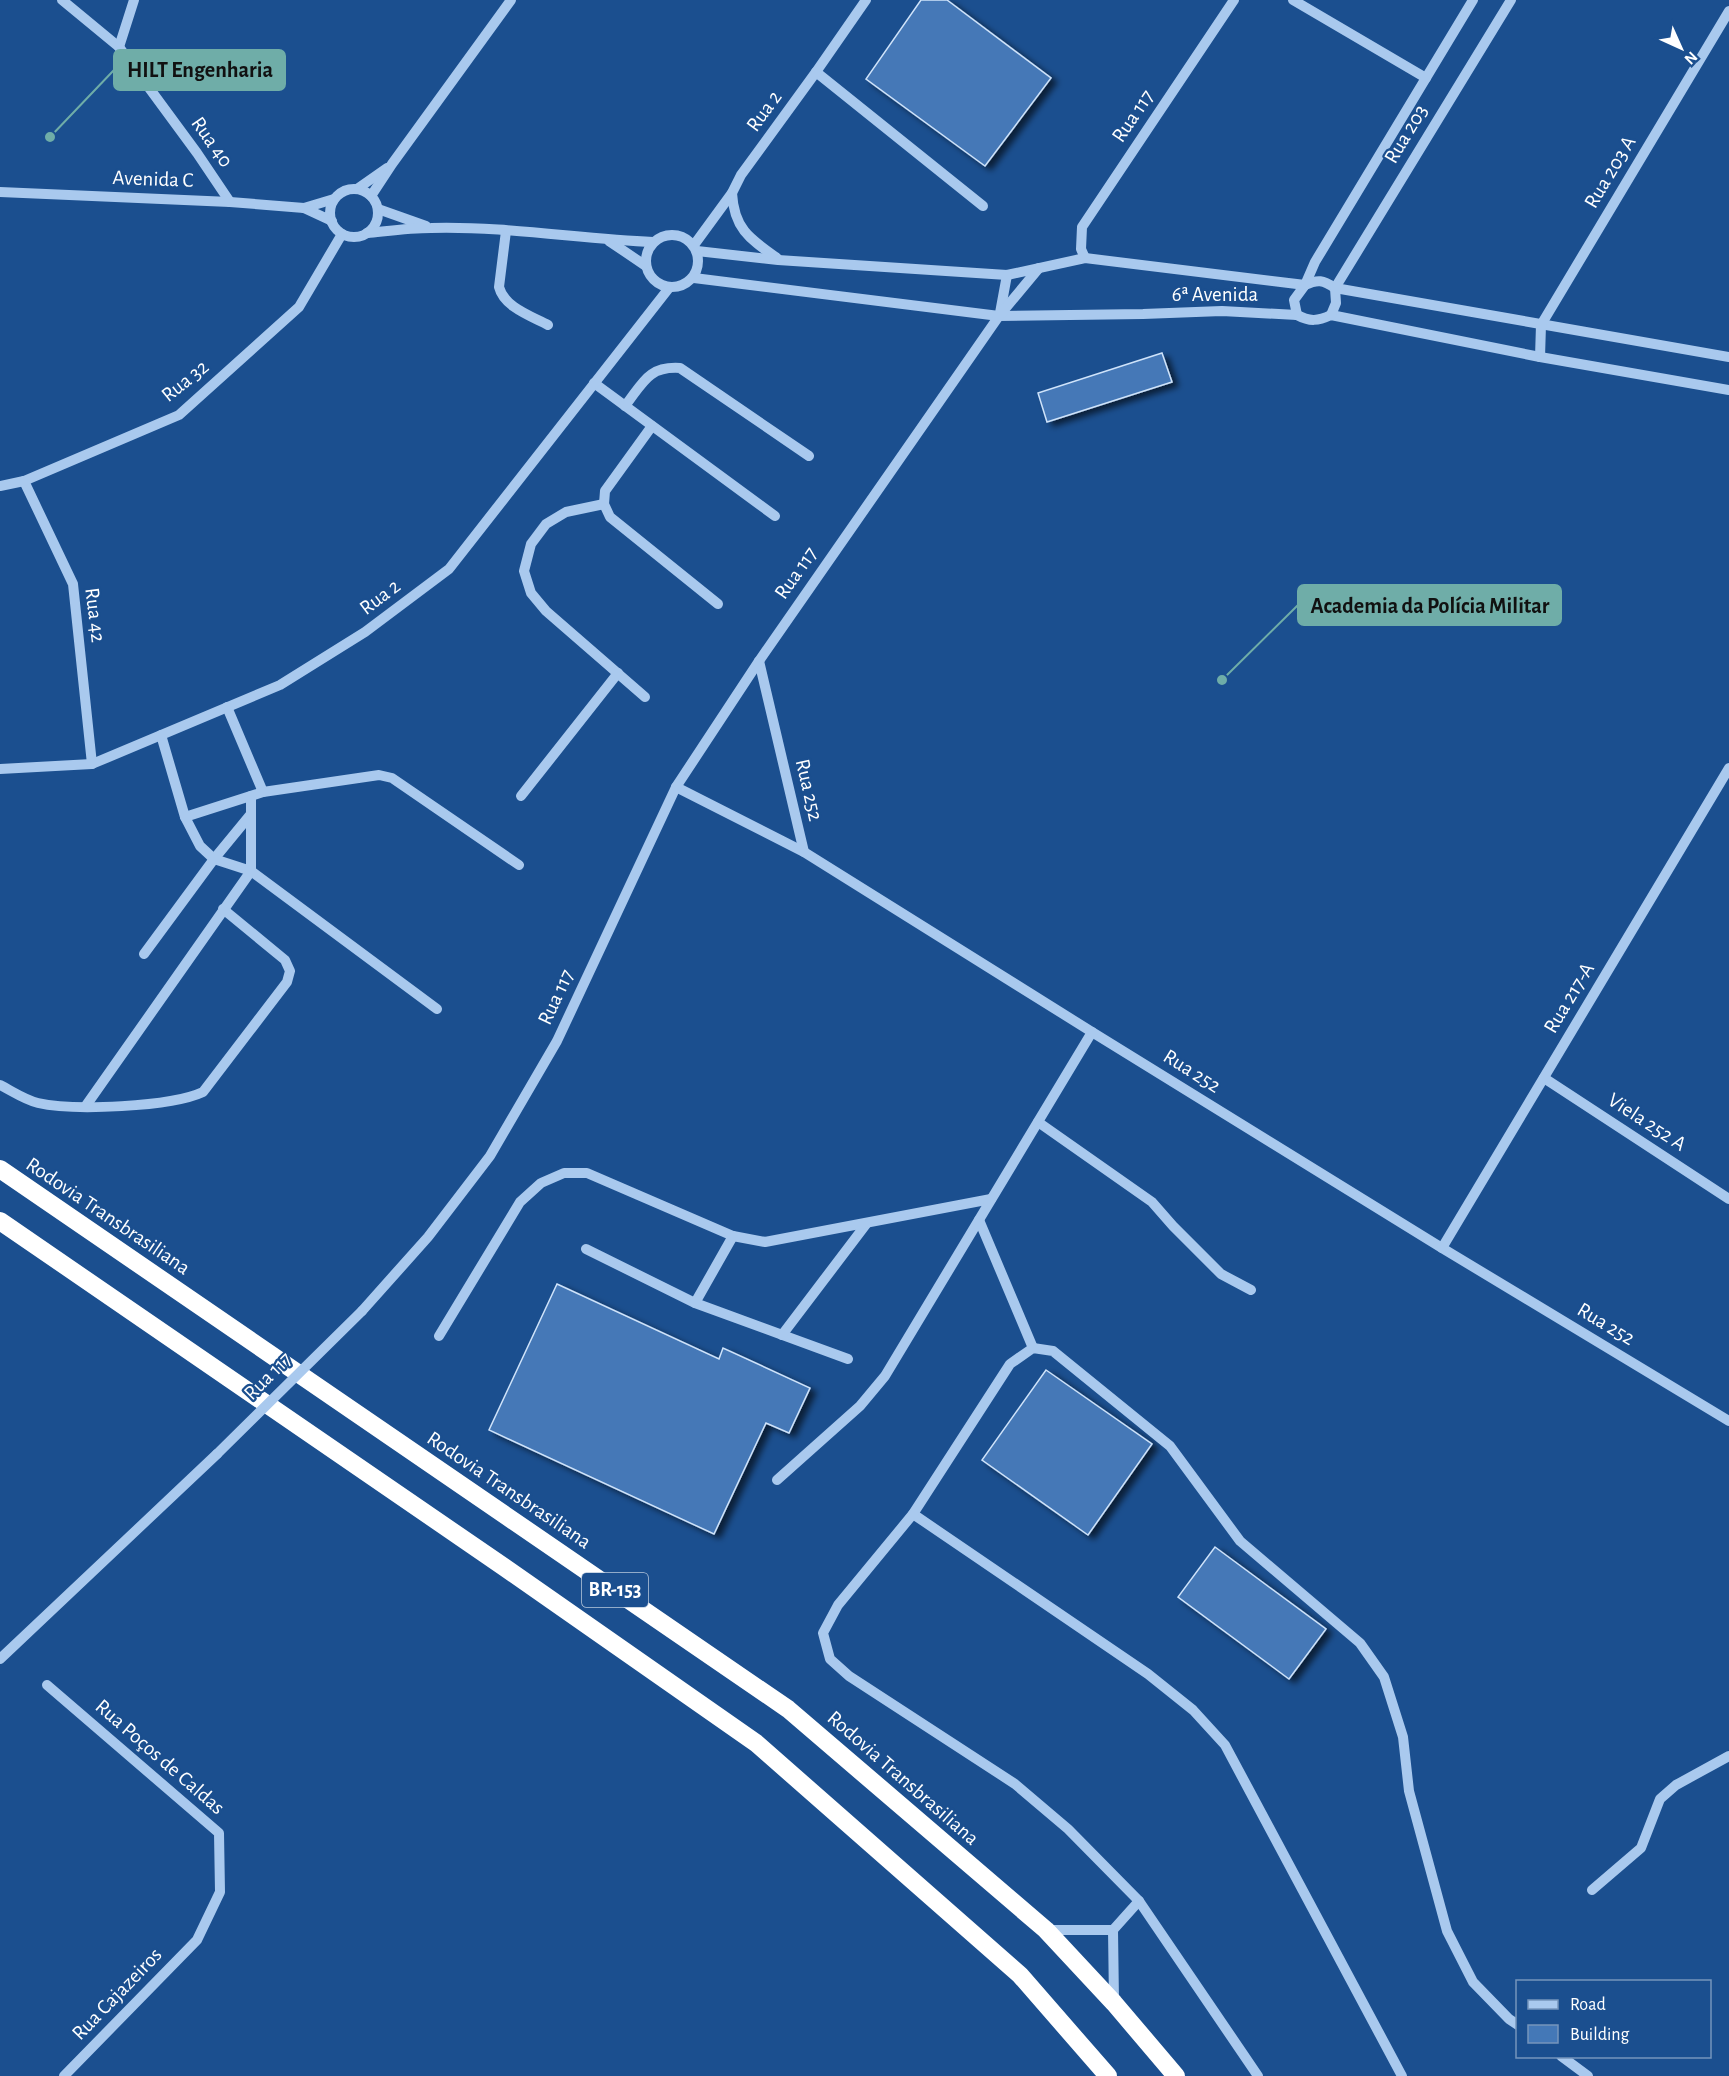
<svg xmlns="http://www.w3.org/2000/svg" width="1729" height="2076" viewBox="0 0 1729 2076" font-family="'Alegreya Sans',sans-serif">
  <defs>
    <filter id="shadow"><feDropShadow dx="6" dy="4" stdDeviation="3" flood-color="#0009"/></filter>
  </defs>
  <rect width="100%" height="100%" fill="#1b4f8f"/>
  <!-- building -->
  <g fill="#4478b7" stroke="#cfe3fa" stroke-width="1.5" filter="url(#shadow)">
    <path d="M921,0H947L1051,78L985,166L866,79Z"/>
    <path d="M1162,353L1172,382L1047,422L1038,393Z"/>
    <path d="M557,1284L719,1359L723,1348L810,1388L789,1433L766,1423L714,1534L489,1430Z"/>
    <path d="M1046,1370L1152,1444L1088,1535L982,1460Z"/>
    <path d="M1215,1547L1326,1629L1289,1679L1178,1597Z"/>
  </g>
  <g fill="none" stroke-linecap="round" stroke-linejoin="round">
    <!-- minor -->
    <g stroke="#a9c9ee" stroke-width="10">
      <path d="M62,0L119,47L197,153L230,202"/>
      <path d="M1293,0L1426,78"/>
      <path d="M119,47L134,0"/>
      <path d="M816,72L983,206"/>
      <path d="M357,189L387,168"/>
      <circle cx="354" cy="213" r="24"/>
      <path d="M0,192L230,202L304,208L334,199"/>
      <path d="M732,193C734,229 750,239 777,258"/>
      <path d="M371,196L392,164L511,0"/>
      <path d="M304,208L332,221"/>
      <path d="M378,209L426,226"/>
      <path d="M506,231L499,287C504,307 531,316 548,325"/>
      <path d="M367,233C388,231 410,228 431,228C505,226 580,239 653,242"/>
      <circle cx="672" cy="261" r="26"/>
      <path d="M609,241L646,266"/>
      <path d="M694,245L732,193L741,175L816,72L866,0"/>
      <path d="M697,251L778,260L1007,275L1085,258L1305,285C1318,279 1323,280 1335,288L1729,357"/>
      <path d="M1085,258L1081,249L1082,227L1234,0"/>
      <path d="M694,278L999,316L1143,314L1222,311L1297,315C1310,322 1318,321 1331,315L1540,357L1729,390"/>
      <path d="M1335,288L1511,0"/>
      <path d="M1000,313L1007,275"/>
      <path d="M1297,315L1294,300L1305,285L1315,262L1473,0"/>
      <path d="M1331,315L1336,303L1335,288"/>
      <path d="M1540,357L1541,325L1729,11"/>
      <path d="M594,383L775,516"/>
      <path d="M625,406C643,383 648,366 680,368L809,456"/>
      <path d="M652,426L605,491L604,504L610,517L718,604"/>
      <path d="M24,481L73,584L92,764"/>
      <path d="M0,486L24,481L179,415L299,307L342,234"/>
      <path d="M604,504L566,512L546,524L531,544L524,571L531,593L546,611L645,697"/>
      <path d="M759,661L804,852"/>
      <path d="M227,707L263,792"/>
      <path d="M161,735L185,817L200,846L214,859L251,871L437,1009"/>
      <path d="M0,769L92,764L280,685L365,632L449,569L669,288"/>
      <path d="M676,787L804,852L1092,1032L1442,1248L1729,1421"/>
      <path d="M521,796L618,673"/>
      <path d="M185,817L263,792L379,775L392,778L519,865"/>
      <path d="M144,954L214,859L251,814"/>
      <path d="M1544,1078L1729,1199"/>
      <path d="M0,1085C12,1091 25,1100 38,1103C73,1111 171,1107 203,1092L287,982L290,971L285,960L223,909"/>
      <path d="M85,1107L251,871V796"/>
      <path d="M1038,1122L1152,1202L1173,1226L1221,1274L1251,1290"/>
      <path d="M979,1220L1033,1348"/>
      <path d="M1442,1248L1729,768"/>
      <path d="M586,1249L695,1303L848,1359"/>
      <path d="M695,1303L733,1236"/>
      <path d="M362,1311L428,1237L490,1156L557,1041L676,787L759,661L999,316L1039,268"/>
      <path d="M782,1335L867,1223"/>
      <path d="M439,1336L520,1202L541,1183L564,1173H587L733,1236L765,1242L991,1199"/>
      <path d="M777,1480L860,1406L885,1376L1092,1032"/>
      <path d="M913,1514L1148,1674L1193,1710L1225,1745L1402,2076"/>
      <path d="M0,1659L217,1454"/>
      <path d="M47,1685L219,1833L220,1892L197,1940L64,2076"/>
      <path d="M1592,1890L1641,1848L1660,1799L1676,1785L1729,1756"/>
      <path d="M1046,1930H1113"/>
      <path d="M1114,2002L1113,1930L1139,1901"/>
      <path d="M1561,2056L1588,2076"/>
      <path d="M1258,2076L1139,1901L1068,1829L1015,1784L849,1676L830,1659L823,1633L838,1605L913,1514L1010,1364L1033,1348L1053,1351L1170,1446L1240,1541L1360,1643L1384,1677L1403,1737L1409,1791L1447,1931L1473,1982L1509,2019L1518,2025"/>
    </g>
    <!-- highway -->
    <g stroke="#fff" stroke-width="18">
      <path d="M0,1169L788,1709L1046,1930L1114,2003L1176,2076"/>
      <path d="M0,1221L504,1567L756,1743L1020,1975L1108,2076"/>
    </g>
    <!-- minor-bridge -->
    <path stroke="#a9c9ee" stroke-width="10" d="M217,1454L362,1311"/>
  </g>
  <g text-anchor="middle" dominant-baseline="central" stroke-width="4.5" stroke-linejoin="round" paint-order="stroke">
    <!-- shield labels -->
    <rect fill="#1b4f8f" stroke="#bbcadd" stroke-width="1.5" x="582" y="1573" width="66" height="34" rx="4.5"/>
    <g font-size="20" font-weight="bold" fill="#fff">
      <text x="615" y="1590">BR-153</text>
    </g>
    <!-- street labels -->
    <g font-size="21" fill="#fff" stroke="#1b4f8f">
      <text transform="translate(764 111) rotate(-54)">Rua 2</text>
      <text transform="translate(1133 116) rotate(-56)">Rua 117</text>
      <text transform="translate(1406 134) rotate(-59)">Rua 203</text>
      <text transform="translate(212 142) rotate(55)">Rua 40</text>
      <text transform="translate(1610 172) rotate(-59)">Rua 203 A</text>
      <text transform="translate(153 179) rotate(2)">Avenida C</text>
      <text x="1215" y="294">6ª Avenida</text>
      <text transform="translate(185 381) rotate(-39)">Rua 32</text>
      <text transform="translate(796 573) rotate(-55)">Rua 117</text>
      <text transform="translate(380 597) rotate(-37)">Rua 2</text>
      <text transform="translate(95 615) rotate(83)">Rua 42</text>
      <text transform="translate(809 790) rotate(77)">Rua 252</text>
      <text transform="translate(556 997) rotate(-65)">Rua 117</text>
      <text transform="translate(1569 998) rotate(-59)">Rua 217-A</text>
      <text transform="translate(1192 1071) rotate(32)">Rua 252</text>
      <text transform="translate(1647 1122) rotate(33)">Viela 252 A</text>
      <text transform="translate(108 1216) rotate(34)">Rodovia Transbrasiliana</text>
      <text transform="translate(1606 1324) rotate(31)">Rua 252</text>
      <text transform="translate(268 1376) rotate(-45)">Rua 117</text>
      <text transform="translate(509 1490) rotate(34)">Rodovia Transbrasiliana</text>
      <text transform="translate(160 1757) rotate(41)">Rua Poços de Caldas</text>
      <text transform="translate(903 1778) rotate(41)">Rodovia Transbrasiliana</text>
      <text transform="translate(117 1994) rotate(-46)">Rua Cajazeiros</text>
    </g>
  </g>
  <!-- callouts -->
  <path fill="none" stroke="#6fada8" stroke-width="2" d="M50 137L114 70M1222 680L1298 605"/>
  <g fill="#6fada8" stroke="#1b4f8f" stroke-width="2">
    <circle cx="50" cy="137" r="6"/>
    <circle cx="1222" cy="680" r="6"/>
  </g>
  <g fill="#6fada8" stroke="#6fada8" stroke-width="2">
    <rect x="114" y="50" width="171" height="40" rx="6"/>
    <rect x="1298" y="585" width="263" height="40" rx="6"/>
  </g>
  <g font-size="22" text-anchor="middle" font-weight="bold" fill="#111">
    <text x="200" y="77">HILT Engenharia</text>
    <text x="1430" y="613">Academia da Polícia Militar</text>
  </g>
  <!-- legend -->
  <rect x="1516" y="1980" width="195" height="78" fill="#1b4f8f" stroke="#7695bc" stroke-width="1.5"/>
  <rect x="1528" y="2000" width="30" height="9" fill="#a9c9ee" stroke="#7695bc" stroke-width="1.5"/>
  <text x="1570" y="2010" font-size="18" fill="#ffffff">Road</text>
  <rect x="1528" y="2025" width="30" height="18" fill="#4478b7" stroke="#7695bc" stroke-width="1.5"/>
  <text x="1570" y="2040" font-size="18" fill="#ffffff">Building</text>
  <!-- north arrow -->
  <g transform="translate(1681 48) rotate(135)" stroke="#1b4f8f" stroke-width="4.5" paint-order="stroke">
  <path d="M0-4.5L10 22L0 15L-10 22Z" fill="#ffffff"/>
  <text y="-9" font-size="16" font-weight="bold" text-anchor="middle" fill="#ffffff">N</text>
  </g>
</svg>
